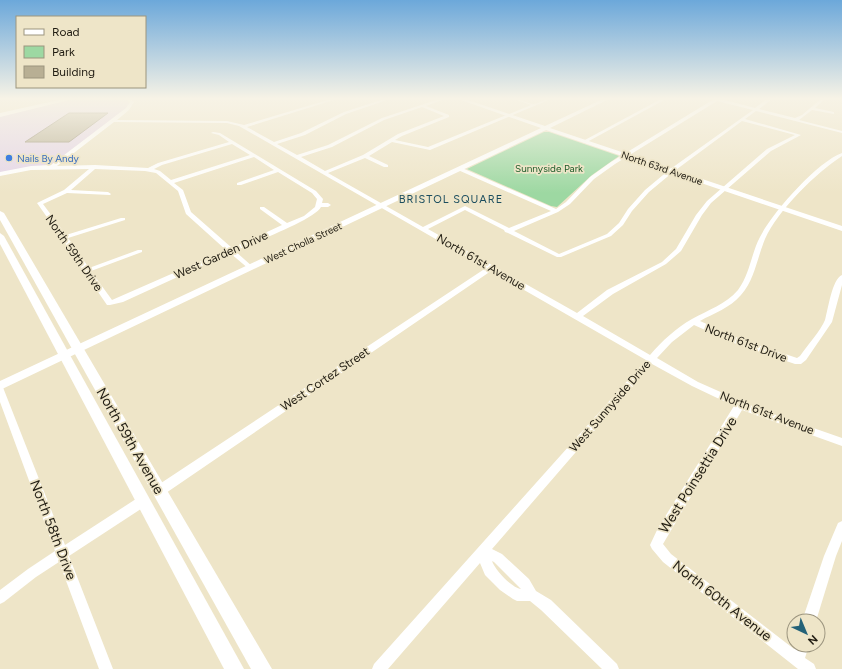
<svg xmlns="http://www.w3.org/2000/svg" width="842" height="669" viewBox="0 0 842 669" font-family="Figtree,sans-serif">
  <rect width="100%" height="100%" fill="#eee5c8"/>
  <!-- commercial -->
  <path fill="#e4d5e8" d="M74,99H126L130,104L123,112L52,164L0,173V116Z"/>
  <!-- green -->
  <path fill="#9dd8a2" d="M544,132H549L619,156L592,175L557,207L551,206L467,169Z"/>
  <!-- building -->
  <path fill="#b8af94" stroke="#978e74" d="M69,113H108L69,142H25Z"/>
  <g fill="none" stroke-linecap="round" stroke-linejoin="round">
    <!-- minor -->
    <g fill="#fff" fill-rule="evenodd">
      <path d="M127,99H131L134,102L129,110L117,120L227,121L244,125L331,99H337L247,127L274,142L301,133L344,112L384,99H390L346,114L305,135L277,144L297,155L328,145L382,118L439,99H445L426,106L449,115V117L402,136L395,140L428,147L531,105L514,99C521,99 528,104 534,104C540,103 545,99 551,99L430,150L392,142L369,156L388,165V167H384L365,158L328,173L423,227L465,206L509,228L551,211L458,170V168H462L556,209L566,202L590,177L611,162L714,99H721L755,108L767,99H772L759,109L795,118L802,115L821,99H825L815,108L834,112V114L812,110L799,120L842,131V133L756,111L745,119L801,135L771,151L711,203L702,215L681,251L666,264L613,294L583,316L650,355C662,341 676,328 692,319C708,310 726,304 738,290C750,274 751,254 760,237C772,213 817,162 842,153V156C816,173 778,210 765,239C757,258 755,279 741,295C730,308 714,313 700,321L740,339L797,358L800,356C807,346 821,330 825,320C828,310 832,279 842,275V285L832,322L806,360L801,364H795L734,343L694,325L672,342L657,358L698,382L759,409L842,438V446L742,410L663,544L671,554L794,649L795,645H809L805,658L814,664L816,669H798L663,562L652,549L650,545L658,528L734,406L692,386L652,364L492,549L502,554L529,579L536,591L551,600L617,664L619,669H602L541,610L530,601H517L513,599L500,590L485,575L480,563L388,669H372L374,664L646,360L491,271L163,495L159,496L155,495L154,491L155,487L486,268L239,126L227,123L114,122L57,166L95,165L148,168L158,163L229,142L219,135L211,133L213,132L220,133L316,191L323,199L322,203H328L331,205L328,207H321C314,220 252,243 235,251L253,267L254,268L253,269H249L230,253L123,302L110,305H107L85,273L84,272L83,270L63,240L60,238L61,237L37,203L64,190L89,169L31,170L0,176V172L31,166L51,165L126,108L130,102ZM717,101L753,110L669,170L645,190L628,209L619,223L607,234L559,254L514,231L558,212L570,204L594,179L615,164ZM422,107L444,116L398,134L363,155L325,171L301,157L332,147L384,120ZM742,121L795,135L767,149L707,201L696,215L676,249L662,262L607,290L577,313L428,229L465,210L504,230L505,232L508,233L557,257H561L611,236L623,225L632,211L649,192L673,172ZM232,144L250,155L171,180L160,171L154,169L162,165ZM254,157L274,170L237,183V185H241L278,172L312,193L317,199L315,207L304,216L287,223L264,207H260V209L282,225L232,248L191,212L183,190L174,183ZM95,169L145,171L156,173L178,191L186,214L226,250L112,300L91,271L142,252V250H138L89,268L68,238L125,220V218H121L66,235L43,204L67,193L110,195L111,194L108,192L71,190ZM492,561L494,562L521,589C512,588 495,570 492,561Z"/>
      <path d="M661,99H666L587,142L583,141Z"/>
      <path d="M0,386L3,387L4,390L65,545L139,497L143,496L147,497L148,501L147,505L69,556L113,669H99L59,562L36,577L4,602L0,604V590L28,569L55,551L0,402Z"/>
      <path d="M842,521V541L836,556L816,621H802L824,556L838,523Z"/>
    </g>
    <!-- tertiary -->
    <path fill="#fff" fill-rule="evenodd" d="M458,99H465L545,126L603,99H609L550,128L842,226V231L546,130L0,390V381L541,128Z"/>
    <!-- secondary -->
    <g fill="#fff" fill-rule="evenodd">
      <path d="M63,99H73L0,117V113Z"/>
      <path d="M0,211L4,213L272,669H251L0,220Z"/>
      <path d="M0,233L4,236L244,669H224L0,244Z"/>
    </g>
  </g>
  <!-- sky -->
  <linearGradient id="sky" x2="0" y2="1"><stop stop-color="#6ca8da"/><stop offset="0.51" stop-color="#f7f3e6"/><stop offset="1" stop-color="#f7f3e6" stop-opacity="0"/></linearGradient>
  <rect width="842" height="193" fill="url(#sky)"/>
  <!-- markers -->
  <circle fill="#3f7fe0" stroke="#eee5c8" stroke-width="1.5" cx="9" cy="158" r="4"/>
  <g text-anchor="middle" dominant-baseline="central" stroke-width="3.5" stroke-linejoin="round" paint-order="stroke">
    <!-- far-shop labels -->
    <g font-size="10" fill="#366cbe" stroke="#eee5c8" text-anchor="start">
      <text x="17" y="158">Nails By Andy</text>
    </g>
    <!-- far-park labels -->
    <g font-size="10" fill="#1c5b28" stroke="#eee5c8">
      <text x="549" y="168">Sunnyside Park</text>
    </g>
    <!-- far-street labels -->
    <g font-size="10" fill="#201c12" stroke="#eee5c8">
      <text transform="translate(662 168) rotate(19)">North 63rd Avenue</text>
      <text transform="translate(303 243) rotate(-25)">West Cholla Street</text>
    </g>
    <!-- far-neighbourhood labels -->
    <g font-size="11" letter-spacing="1" fill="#1b4d5e" stroke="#eee5c8">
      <text x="451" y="199">BRISTOL SQUARE</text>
    </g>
    <!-- street labels -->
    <g font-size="12" fill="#201c12" stroke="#eee5c8">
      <text transform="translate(74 253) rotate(55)">North 59th Drive</text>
      <text transform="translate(221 255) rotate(-24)">West Garden Drive</text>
      <text transform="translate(481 262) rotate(30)">North 61st Avenue</text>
      <text transform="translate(746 343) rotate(21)">North 61st Drive</text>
      <text transform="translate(325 379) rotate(-34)">West Cortez Street</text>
      <text transform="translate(610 406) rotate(-49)">West Sunnyside Drive</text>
      <text transform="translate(767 413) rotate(21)">North 61st Avenue</text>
    </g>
    <!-- near-street labels -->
    <g font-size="14" fill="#201c12" stroke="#eee5c8">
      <text transform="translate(130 441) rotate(60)">North 59th Avenue</text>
      <text transform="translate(698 475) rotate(-58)">West Poinsettia Drive</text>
      <text transform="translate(53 530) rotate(69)">North 58th Drive</text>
      <text transform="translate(722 601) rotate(38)">North 60th Avenue</text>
    </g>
  </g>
  <!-- legend -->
  <rect x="16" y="16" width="130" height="72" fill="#eee5c8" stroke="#9c957f"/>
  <rect x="24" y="29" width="20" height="6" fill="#ffffff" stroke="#9c957f"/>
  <text x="52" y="36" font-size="12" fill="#201c12">Road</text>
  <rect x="24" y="46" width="20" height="12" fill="#9dd8a2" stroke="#9c957f"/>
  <text x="52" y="56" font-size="12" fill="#201c12">Park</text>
  <rect x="24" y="66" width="20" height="12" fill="#b8af94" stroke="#9c957f"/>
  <text x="52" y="76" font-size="12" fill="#201c12">Building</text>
  <!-- north arrow -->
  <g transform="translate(806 633) rotate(136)"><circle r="19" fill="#eee5c8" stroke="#9c957f"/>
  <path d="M0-3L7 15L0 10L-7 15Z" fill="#246278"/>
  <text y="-6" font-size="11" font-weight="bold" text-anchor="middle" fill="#201c12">N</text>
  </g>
</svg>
